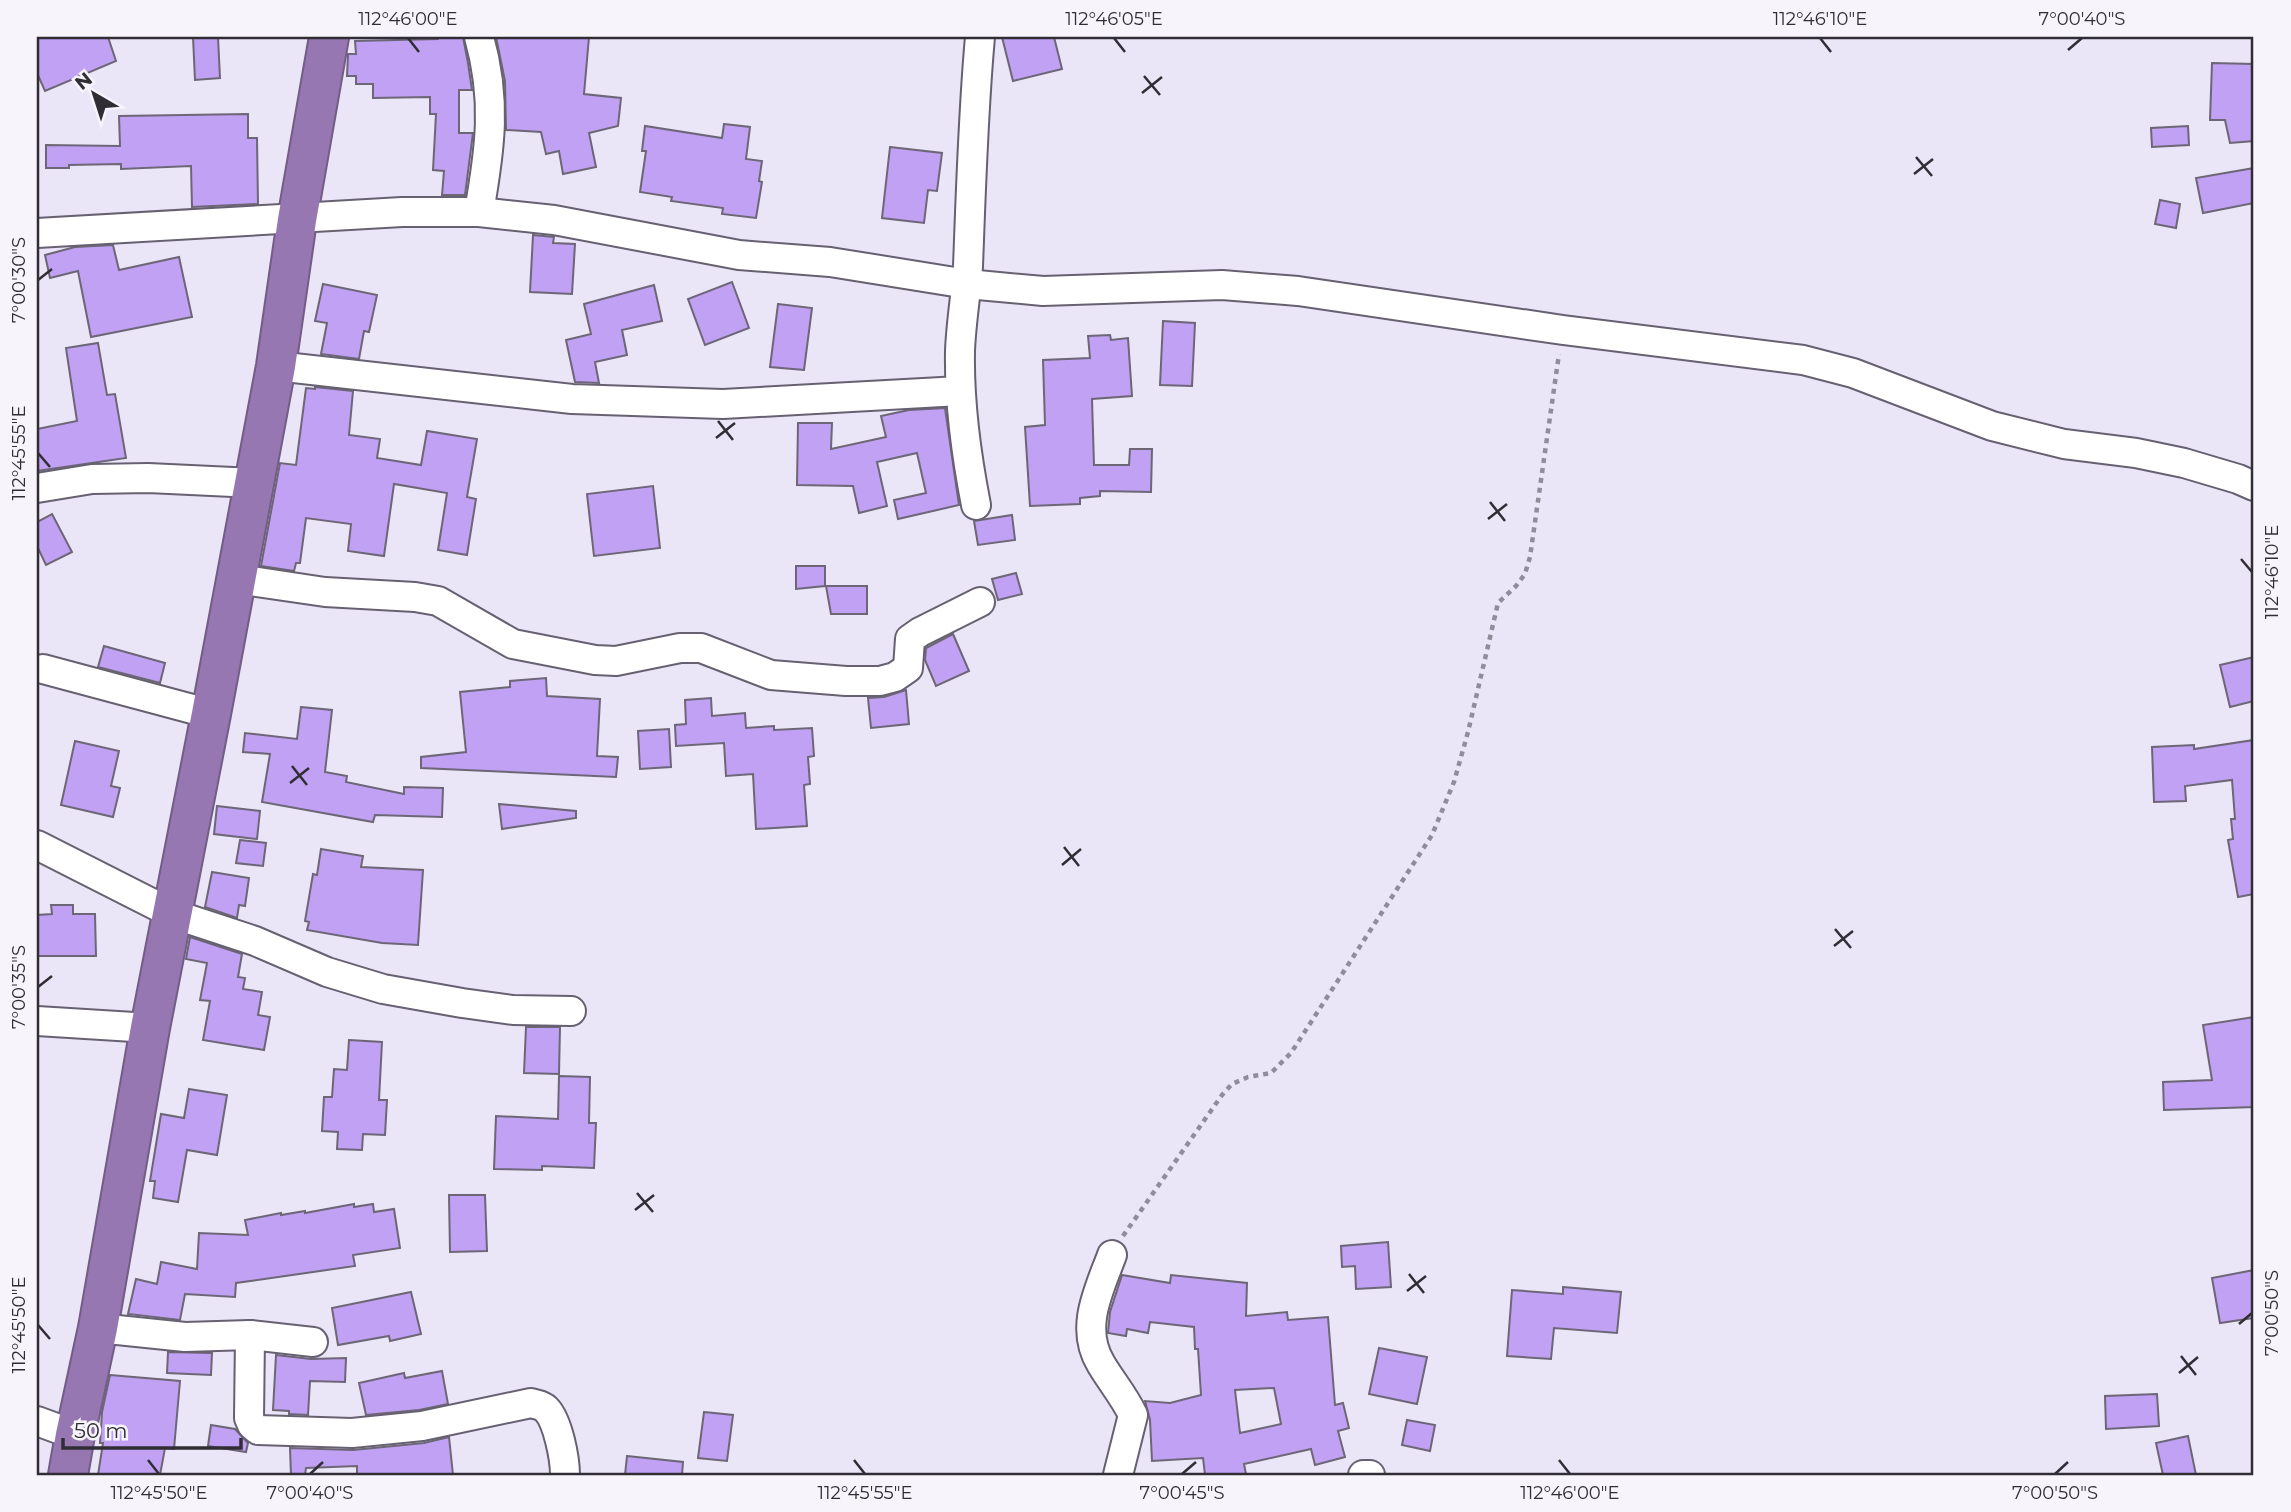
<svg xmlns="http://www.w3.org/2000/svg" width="2291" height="1512" viewBox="0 0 2291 1512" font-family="Montserrat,sans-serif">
  <rect width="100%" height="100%" fill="#ebe5f8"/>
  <!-- building -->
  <g fill="#c1a1f3" stroke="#6c6676" stroke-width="2" fill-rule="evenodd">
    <path d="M37,37H108L116,61L45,91L37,73Z"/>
    <path d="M193,37H218L220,78L195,80Z"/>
    <path d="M438,37H463L468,63L472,90H459V133H473L465,195H442L444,171L433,170L436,114H430V97L373,98V84H356V76H347L348,54H356L355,41L438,39Z"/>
    <path d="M496,37H589L584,94L621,98L618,126L589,133L596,167L563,174L559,151L546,154L541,132L506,130L505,81Z"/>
    <path d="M1002,37H1054L1062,69L1013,81Z"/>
    <path d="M2212,63L2254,64V141L2230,143L2225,120H2210Z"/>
    <path d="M248,114V138H257L258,204L192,207L191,166L121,169V164L69,165V168H46V145L120,146L119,116Z"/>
    <path d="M724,124L750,127L746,159L762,161L759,181L762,182L756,218L722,214L723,208L671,201L672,197L640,192L646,151H642L645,126L722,138Z"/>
    <path d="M2188,126L2189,145L2152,147L2151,128Z"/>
    <path d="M890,147L942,153L937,191L928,190L924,223L882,218Z"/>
    <path d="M2254,168V203L2203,213L2196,178Z"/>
    <path d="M2160,200L2180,204L2176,228L2155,224Z"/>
    <path d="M533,235L554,237L553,243L575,244L572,294L530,292Z"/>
    <path d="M113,245L119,270L179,257L192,317L91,337L78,271L50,278L45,255L75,247Z"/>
    <path d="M732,282L749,328L705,345L688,299Z"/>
    <path d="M323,284L377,295L369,332L364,331L359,359L321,354L327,323L315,321Z"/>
    <path d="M654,285L662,321L622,330L627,355L595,362L599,383L575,382L566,340L591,334L584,304Z"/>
    <path d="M778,304L812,308L804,370L770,367Z"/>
    <path d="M1163,321L1195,323L1192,386L1160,385Z"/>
    <path d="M1110,335L1111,340L1128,338L1132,396L1092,399L1094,465H1129L1130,449H1152L1151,492L1100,491V496L1080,498V504L1030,506L1025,427L1045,425L1043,360L1090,358L1088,336Z"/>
    <path d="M98,343L107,395L115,394L126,458L37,471V429L77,421L66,348Z"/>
    <path d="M315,387L353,391L349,435L380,439L377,458L421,465L427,431L477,439L467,497L476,499L467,555L438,550L447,493L394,484L384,556L348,551L351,524L306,518L300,563H296L294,571L261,566L280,463L296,465L306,388L315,389Z"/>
    <path d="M945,408L959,505L898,519L894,500L926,493L917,453L877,462L887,506L859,513L853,486L797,485L798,423H832L831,449L886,437L881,416L909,410Z"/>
    <path d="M653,486L660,548L594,556L587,494Z"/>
    <path d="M52,514L72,552L46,565L37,546V522Z"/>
    <path d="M1012,515L1015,540L978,545L974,521Z"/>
    <path d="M796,566H825V586L796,589Z"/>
    <path d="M1016,573L1022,594L998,600L992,579Z"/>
    <path d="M826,586H867V614H831Z"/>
    <path d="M953,634L969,671L936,686L925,660L926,648Z"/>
    <path d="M104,646L165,663L160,683L98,667Z"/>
    <path d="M2254,657V701L2230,707L2220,665Z"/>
    <path d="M546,678L547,696L600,699L597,756L618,757L616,777L421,768V757L466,752L460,692L510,687V681Z"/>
    <path d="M906,690L909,724L871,728L868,698L884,697Z"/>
    <path d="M711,698L712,716L745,713L746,728L774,726V730L812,728L814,756L808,757L810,784L804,785L807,826L756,829L753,774L726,776L724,743L676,746L675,725L686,724L685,700Z"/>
    <path d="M301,707L332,710L325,772L347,776L346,782L404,794V787L443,788L442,817L375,815L373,822L262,802L270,754L243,752L245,733L297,739Z"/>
    <path d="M669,729L671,767L640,769L638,731Z"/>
    <path d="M2254,740V894L2238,897L2228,840L2233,839L2231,819H2235L2232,780L2185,786L2186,801L2154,802L2152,747L2194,745V749Z"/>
    <path d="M75,741L119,751L111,786L120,788L113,817L61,805Z"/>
    <path d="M499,804L576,811V818L502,829Z"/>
    <path d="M217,806L260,811L257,839L214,834Z"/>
    <path d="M240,840L266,843L263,866L236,863Z"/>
    <path d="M321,849L363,856L361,867L423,870L418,945L382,943L307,930L309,922L305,921L313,874L317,875Z"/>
    <path d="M212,872L249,878L245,906L239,905L237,918L205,907Z"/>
    <path d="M51,905H73V914H95L96,956H37V915L52,914Z"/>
    <path d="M190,937L242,954L238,977L245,978L243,989L262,992L258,1015L270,1017L264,1050L203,1040L210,1001L200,1000L207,963L186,959Z"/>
    <path d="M2254,1017V1107L2164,1110L2163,1082L2212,1080L2203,1025Z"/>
    <path d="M526,1027H560L559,1074L524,1073Z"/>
    <path d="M349,1040L382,1042L379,1100H387L385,1135L363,1134L362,1150L337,1149L338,1132L322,1131L324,1097H332L334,1069L347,1070Z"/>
    <path d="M559,1076L590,1077L589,1123H596L594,1168L542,1166V1170L494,1169L496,1116L558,1119Z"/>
    <path d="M189,1089L227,1095L217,1155L187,1150L178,1202L153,1198L155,1181H150L161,1114L184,1118Z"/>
    <path d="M449,1195H485L487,1251L450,1252Z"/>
    <path d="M354,1204V1207L373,1204L374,1212L394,1209L400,1248L353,1255L355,1266L236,1283L235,1297L185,1294L180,1320L128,1314L136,1279L157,1284L161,1262L197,1269L199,1233L248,1235L245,1220L281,1213V1215L305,1211V1213Z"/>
    <path d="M1388,1242L1391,1287L1356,1289L1355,1266L1342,1267L1341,1246Z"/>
    <path d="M2254,1270V1318L2220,1323L2212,1278Z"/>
    <path d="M1122,1275L1170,1283L1171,1275L1247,1283L1246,1316L1287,1312L1288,1320L1328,1317L1335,1405L1343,1403L1349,1428L1338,1431L1345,1457L1315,1465L1311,1449L1244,1464L1246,1474L1234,1475H1205L1203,1458L1152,1461L1150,1420L1145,1401L1170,1403L1201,1395L1198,1349H1195L1194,1327L1150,1322L1148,1333L1127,1329L1126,1336L1108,1333L1110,1312ZM1274,1388L1281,1424L1240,1433L1235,1390Z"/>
    <path d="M1563,1287L1621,1292L1617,1333L1554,1328L1551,1359L1507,1356L1512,1290L1563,1294Z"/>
    <path d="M411,1292L421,1334L390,1341L389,1336L338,1345L332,1308Z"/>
    <path d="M1379,1348L1427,1357L1417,1404L1369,1394Z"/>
    <path d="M168,1352L212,1353L211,1375L167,1373Z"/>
    <path d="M276,1355L311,1359L346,1358L345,1382L310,1381L308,1415L289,1414V1411L273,1410Z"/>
    <path d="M442,1371L448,1404L419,1410L366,1415L359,1383L404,1373L405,1378Z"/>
    <path d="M110,1375L180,1381L174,1449L165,1448L160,1475H98L103,1443H100L102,1412Z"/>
    <path d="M2157,1394L2159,1426L2106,1429L2105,1396Z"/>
    <path d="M704,1412L733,1415L727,1461L698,1458Z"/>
    <path d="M1407,1420L1435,1425L1430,1451L1402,1445Z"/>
    <path d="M211,1425L235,1429L248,1443L246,1452L208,1446Z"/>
    <path d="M2188,1436L2196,1475H2163L2156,1443Z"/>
    <path d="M449,1437L453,1475H357V1466L306,1468L305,1475H291L290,1448L353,1450L424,1443Z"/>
    <path d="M627,1456L683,1462L682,1475H625Z"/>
  </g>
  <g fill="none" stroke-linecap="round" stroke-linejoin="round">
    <defs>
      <g id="street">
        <path d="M479,212C490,149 497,100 479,37"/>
        <path d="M37,233L402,212H479L554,220L739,255L830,262L967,284L1043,291L1222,285L1298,291L1563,330L1803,360L1853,373L1992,426L2064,444L2136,453L2184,463L2238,479L2254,486"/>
        <path d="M276,366L572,399L723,404L960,391"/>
        <path d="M37,488L92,479L148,478L254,483"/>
        <path d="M976,505C966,454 959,404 960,351C961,323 966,295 968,266C971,190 973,113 980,37"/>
        <path d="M237,579L325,592L415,597L438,601L513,644L595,660L616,661L680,648H701L771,675L846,681H880L895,677L908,668L910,639L920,632L980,602"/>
        <path d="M43,669L211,714"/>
        <path d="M37,845L173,914L255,941L327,972L383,989L462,1003L513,1010L571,1011"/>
        <path d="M37,1021L150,1028"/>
        <path d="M1112,1255C1099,1290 1079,1328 1101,1364C1111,1381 1124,1396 1133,1415L1118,1475"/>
        <path d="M98,1328L185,1337L250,1335L313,1342"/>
        <path d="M250,1335L249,1418L252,1425L258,1430L352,1433L422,1426L531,1403C537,1405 542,1405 546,1409C558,1421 565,1459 565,1475"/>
        <path d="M37,1421L75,1435"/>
        <path d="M1363,1475H1370"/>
      </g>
      <path id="highway" d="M68,1475L75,1435L98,1328L150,1028L211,714L276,366L297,220L329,37"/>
    </defs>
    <!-- street casing -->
    <use href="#street" stroke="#666071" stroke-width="32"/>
    <!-- highway casing -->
    <use href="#highway" stroke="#725d85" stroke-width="42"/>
    <!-- path -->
    <path stroke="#908c99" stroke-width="4.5" stroke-dasharray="5 5" stroke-linecap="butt" d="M1123,1236L1222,1095L1232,1084L1248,1077L1271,1073L1291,1053L1432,835L1454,782L1468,732L1498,603L1516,586L1525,574L1530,557L1559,354"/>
    <!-- street -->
    <use href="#street" stroke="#fff" stroke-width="28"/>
    <!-- highway -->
    <use href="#highway" stroke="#9677b1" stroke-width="38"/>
  </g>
  <!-- ticks -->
  <path fill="none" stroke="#302d34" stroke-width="2.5" d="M408,38L419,52M1114,38L1125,52M1820,38L1831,52M2068,50L2082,38M1144,76L1160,95M1142,93L1162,77M1916,157L1932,176M1914,174L1933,159M38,280L52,269M718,421L733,440M716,438L735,423M38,453L50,467M1490,502L1505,521M1488,519L1507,504M2241,559L2252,572M292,766L307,785M290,783L309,768M1064,847L1079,866M1062,865L1081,849M1835,929L1851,948M1834,946L1853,931M38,987L52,976M637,1193L653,1212M635,1210L654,1195M1409,1274L1424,1293M1407,1291L1426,1276M2239,1324L2252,1313M38,1325L50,1339M2181,1356L2196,1375M2179,1373L2198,1357M148,1460L159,1474M854,1460L865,1474M1559,1460L1570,1474M310,1474L323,1462M1182,1474L1196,1462M2055,1474L2068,1462"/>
  <!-- border -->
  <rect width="2291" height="1512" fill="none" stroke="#f7f4fc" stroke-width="77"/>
  <!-- north arrow -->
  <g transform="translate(94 94) rotate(321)" stroke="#f7f4fc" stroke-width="5" paint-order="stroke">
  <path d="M0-5L12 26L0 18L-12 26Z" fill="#302d34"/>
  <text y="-10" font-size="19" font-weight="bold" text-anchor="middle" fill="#302d34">N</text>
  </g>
  <!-- scale -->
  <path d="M63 1438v10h178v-10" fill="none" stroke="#302d34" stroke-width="3.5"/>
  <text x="74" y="1438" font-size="21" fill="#302d34" stroke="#f7f4fc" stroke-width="5" paint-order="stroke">50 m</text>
  <rect x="38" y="38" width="2214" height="1436" fill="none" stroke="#302d34" stroke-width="2.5"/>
  <g font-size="18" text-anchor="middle" fill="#302d34">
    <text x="408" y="25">112°46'00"E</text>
    <text x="1114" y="25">112°46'05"E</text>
    <text x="1820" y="25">112°46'10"E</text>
    <text x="2082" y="25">7°00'40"S</text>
    <text transform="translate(19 280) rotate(-90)" y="6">7°00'30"S</text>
    <text transform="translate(19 453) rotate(-90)" y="6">112°45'55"E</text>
    <text transform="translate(2272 572) rotate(-90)" y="6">112°46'10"E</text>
    <text transform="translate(19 987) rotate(-90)" y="6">7°00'35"S</text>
    <text transform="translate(2272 1313) rotate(-90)" y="6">7°00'50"S</text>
    <text transform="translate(19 1325) rotate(-90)" y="6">112°45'50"E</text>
    <text x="159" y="1499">112°45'50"E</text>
    <text x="310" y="1499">7°00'40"S</text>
    <text x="865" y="1499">112°45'55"E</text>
    <text x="1182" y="1499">7°00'45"S</text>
    <text x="1570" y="1499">112°46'00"E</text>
    <text x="2055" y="1499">7°00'50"S</text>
  </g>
</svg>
